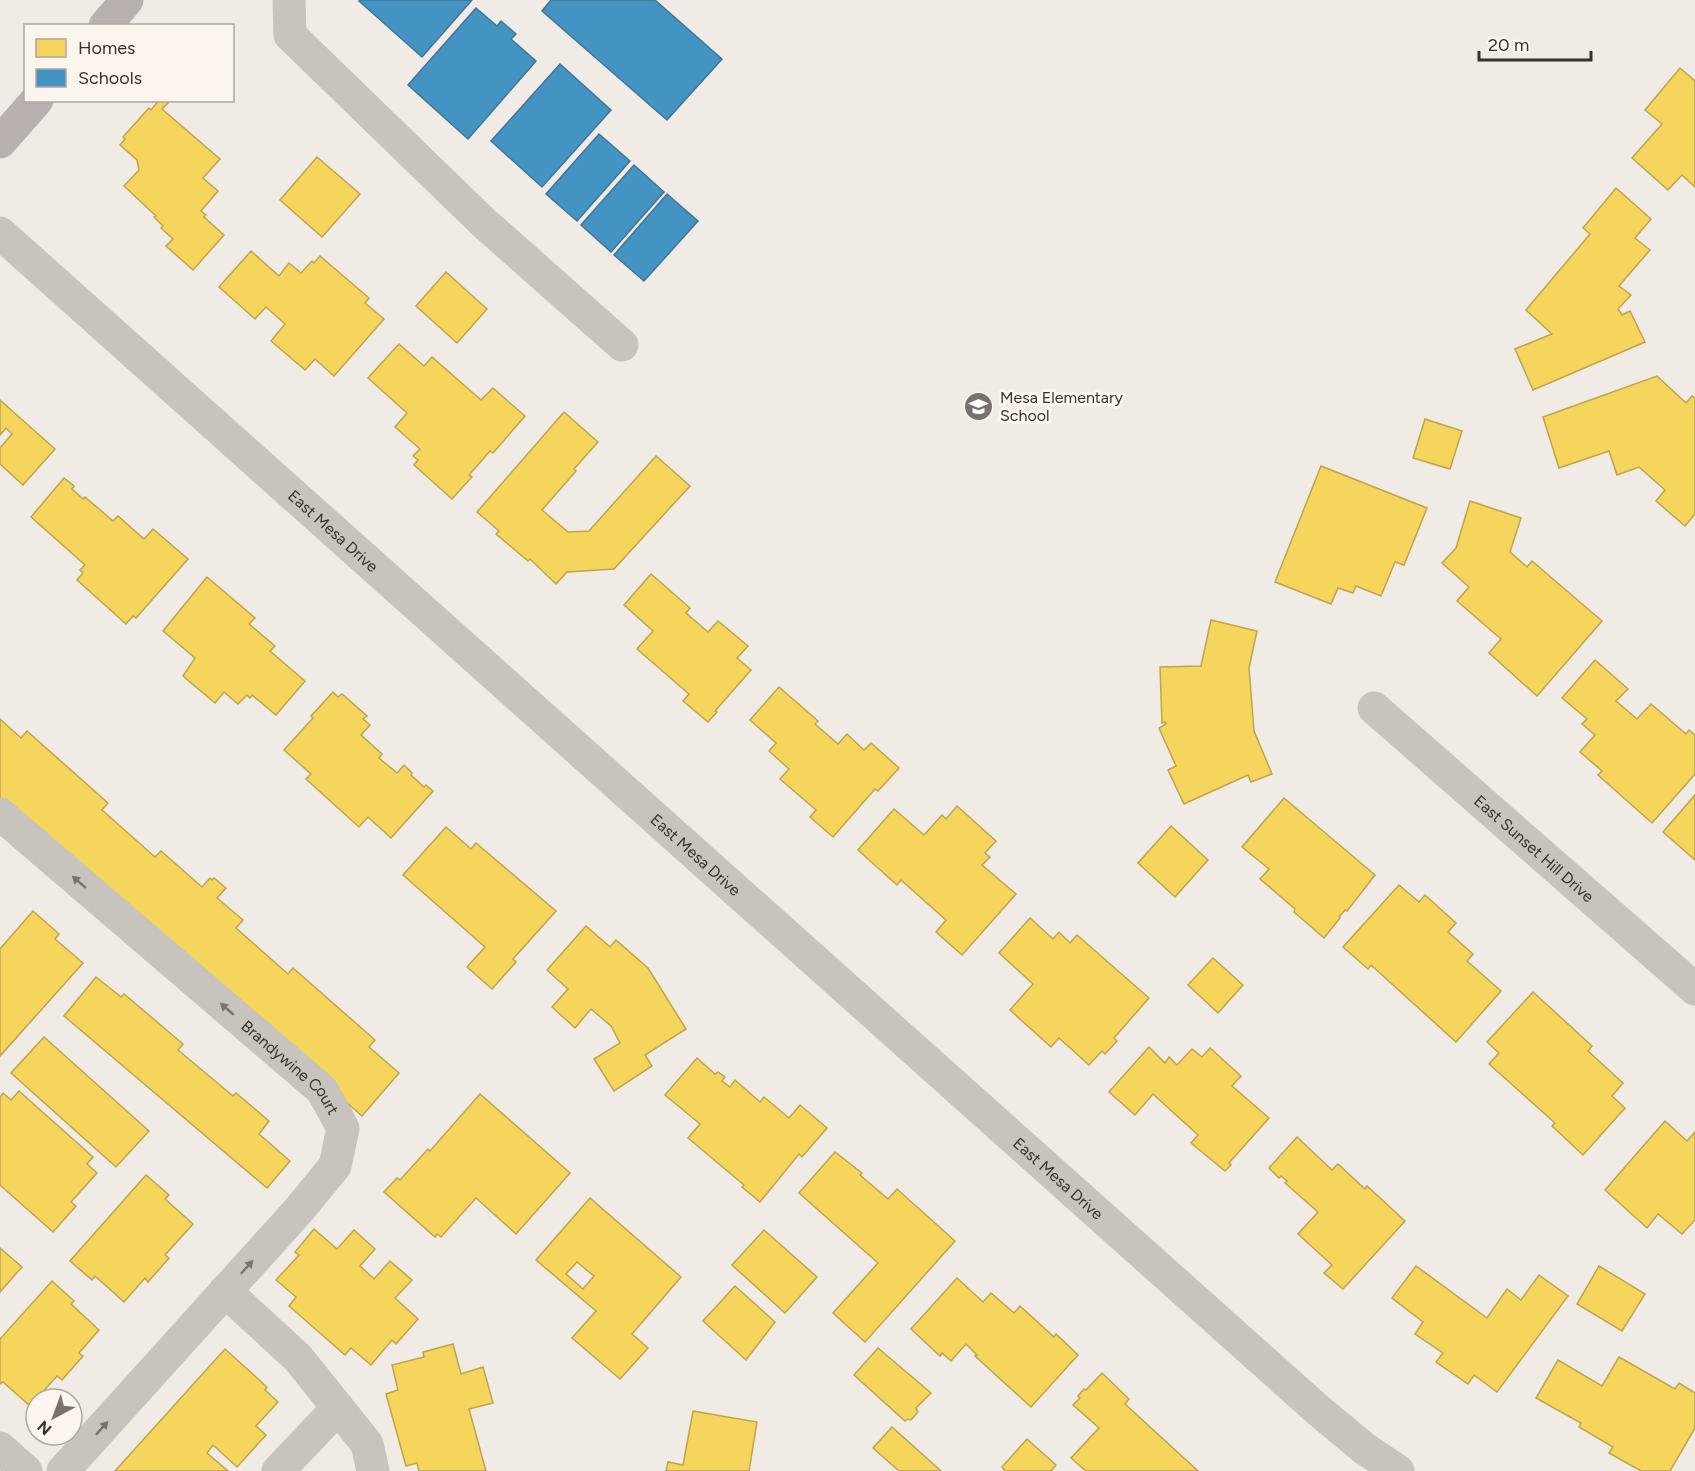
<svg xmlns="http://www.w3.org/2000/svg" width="1695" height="1471" viewBox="0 0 1695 1471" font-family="Figtree,sans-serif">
  <rect width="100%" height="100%" fill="#f0ebe5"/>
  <!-- homes -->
  <g fill="#f6d55c" stroke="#bea44d" stroke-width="1.5" fill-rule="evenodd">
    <path d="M1680,68L1695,81V187L1682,175L1668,190L1632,158L1662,124L1645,110Z"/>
    <path d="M159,100L170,101L162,109L220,159L203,178L218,191L201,211L206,215L204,217L224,235L193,270L166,246L173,239L161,228L163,226L154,217L156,216L124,186L139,170L137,160L120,145L125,139L123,137L149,108L151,110Z"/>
    <path d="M317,157L360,194L322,237L280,200Z"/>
    <path d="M1616,188L1651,219L1635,238L1650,250L1619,286L1631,295L1618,309L1622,315L1630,311L1645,342L1533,390L1515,349L1552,334L1526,310L1590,234L1583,228Z"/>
    <path d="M251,251L279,276L289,263L301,273L312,261L314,263L320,256L369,298L365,303L384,319L334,376L315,359L305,370L271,341L285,324L266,307L255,319L219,287Z"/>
    <path d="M446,272L487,309L457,343L416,306Z"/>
    <path d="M399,344L424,366L432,357L481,400L493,388L525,416L493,453L490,451L469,475L472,477L452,499L414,465L418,460L413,456L420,449L395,427L407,413L368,378Z"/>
    <path d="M1657,376L1686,403L1692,396L1695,398V514L1685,526L1656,501L1665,490L1639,467L1617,475L1609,451L1559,468L1543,417Z"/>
    <path d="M0,400L55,449L23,485L0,464V448L12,434L6,428L0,435Z"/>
    <path d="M564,412L598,442L574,469L576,471L542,510L568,532L589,531L656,456L690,486L614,569L567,572L556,584L530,559L528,561L496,534L499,531L477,512Z"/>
    <path d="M1425,419L1462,431L1450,469L1413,458Z"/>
    <path d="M1321,466L1427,508L1404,565L1395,562L1381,596L1356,586L1353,593L1338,588L1331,604L1275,582Z"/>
    <path d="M64,478L74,486L72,489L83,499L85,497L113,521L118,516L144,539L153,529L188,559L136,618L133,616L126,624L77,580L83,573L80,570L85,565L31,517Z"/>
    <path d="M1470,501L1521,518L1510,552L1527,567L1532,561L1602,621L1537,696L1489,653L1501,639L1457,601L1469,587L1442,563L1456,548Z"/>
    <path d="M651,574L690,608L686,613L708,632L718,621L748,646L737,658L751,670L715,711L717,712L708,722L683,701L689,694L637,649L653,631L624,605Z"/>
    <path d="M207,577L255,618L249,624L275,646L270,651L305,681L276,715L252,695L250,698L247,695L238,704L224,692L215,703L183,676L195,658L163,631Z"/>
    <path d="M1211,620L1257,631L1249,668L1254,731L1272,774L1251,782L1248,775L1184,804L1168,770L1176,766L1159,728L1166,724L1165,722L1162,723L1160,667L1201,666Z"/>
    <path d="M1595,660L1628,689L1616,701L1637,719L1651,704L1686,734L1689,730L1695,735V774L1652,823L1598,775L1602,771L1580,752L1595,735L1582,724L1587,719L1562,698Z"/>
    <path d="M779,687L818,721L815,724L838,744L847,734L864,750L871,743L899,768L878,791L875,789L833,837L810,817L816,810L780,779L789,769L769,751L776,743L750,720Z"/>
    <path d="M333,692L338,697L342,694L367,716L363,719L370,725L361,735L382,754L379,758L397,773L404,765L412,773L411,775L424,787L426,785L433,791L391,838L368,817L359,827L306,779L311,774L284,750L313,718L311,716Z"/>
    <path d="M0,719L21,738L27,731L108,803L102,810L155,857L161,851L202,887L210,878L212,880L214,878L226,888L217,898L243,920L236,928L288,974L293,968L375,1040L369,1047L399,1073L362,1116L0,800Z"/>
    <path d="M1695,795V860L1663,832Z"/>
    <path d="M1284,798L1375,875L1347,911L1345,910L1339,917L1340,918L1324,938L1294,912L1295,909L1260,879L1269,869L1242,847Z"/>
    <path d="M957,806L996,841L985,853L990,857L982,865L1016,894L962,955L936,932L946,920L901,880L897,885L858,850L894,809L924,835L942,815L946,819Z"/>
    <path d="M1171,826L1208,860L1175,897L1138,863Z"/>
    <path d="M446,827L471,849L476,843L556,911L513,959L516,962L492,989L467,967L485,947L403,875Z"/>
    <path d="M1399,885L1419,902L1425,895L1456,923L1448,932L1473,954L1467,961L1501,991L1456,1042L1371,965L1368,969L1343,947Z"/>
    <path d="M33,911L59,934L55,939L83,963L0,1056V949Z"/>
    <path d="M1030,918L1053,939L1059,932L1070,943L1077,935L1149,998L1114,1038L1117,1041L1105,1054L1102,1051L1089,1065L1059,1038L1051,1047L1010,1010L1033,984L999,953Z"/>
    <path d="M586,926L610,947L616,940L648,968L686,1029L645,1055L652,1066L614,1091L594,1059L620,1043L611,1026L591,1009L575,1028L552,1007L568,989L547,970Z"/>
    <path d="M1213,958L1243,985L1218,1013L1188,985Z"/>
    <path d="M96,977L121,997L124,994L183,1044L178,1050L233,1096L236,1093L269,1121L259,1134L290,1161L267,1188L64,1016Z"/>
    <path d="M1533,992L1592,1046L1588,1051L1623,1083L1612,1096L1625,1108L1583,1155L1552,1126L1555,1123L1489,1064L1499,1053L1487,1042Z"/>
    <path d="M44,1037L149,1131L116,1167L11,1073Z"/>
    <path d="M1149,1047L1165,1063L1169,1057L1177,1065L1192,1049L1202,1057L1210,1048L1241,1076L1232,1086L1269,1118L1229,1163L1231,1165L1225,1171L1191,1143L1198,1135L1153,1094L1135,1115L1109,1092Z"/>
    <path d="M697,1058L715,1074L718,1072L725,1077L722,1081L730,1087L735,1080L760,1102L764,1097L789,1118L800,1105L827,1128L802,1157L799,1154L760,1202L742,1187L744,1185L688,1138L700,1124L665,1095Z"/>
    <path d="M19,1091L93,1157L87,1164L97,1173L71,1202L76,1206L53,1232L0,1185V1097L3,1093L11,1100Z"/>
    <path d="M480,1094L570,1173L516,1234L476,1198L441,1237L437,1234L435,1237L384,1192L397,1178L400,1180L428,1149L430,1151Z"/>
    <path d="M1665,1121L1687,1141L1695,1132V1220L1682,1234L1658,1214L1647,1228L1605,1190Z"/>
    <path d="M1297,1137L1332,1170L1338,1164L1365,1189L1367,1186L1405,1221L1343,1289L1324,1273L1332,1265L1298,1234L1318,1212L1285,1183L1287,1181L1281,1176L1279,1178L1269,1168Z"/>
    <path d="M835,1152L862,1173L860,1175L888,1199L897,1189L955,1241L865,1342L833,1313L878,1263L799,1193Z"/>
    <path d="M146,1175L169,1195L165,1199L193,1224L165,1255L169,1258L148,1282L145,1278L124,1302L95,1276L92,1280L70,1261Z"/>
    <path d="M590,1198L681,1277L632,1334L648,1348L620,1379L572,1338L596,1311L536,1260ZM577,1262L594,1276L583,1289L566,1274Z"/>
    <path d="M314,1229L337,1249L354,1230L375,1249L360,1266L374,1279L390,1261L412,1280L395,1298L418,1319L396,1344L392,1340L371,1365L351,1348L345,1355L289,1306L296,1297L276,1280L299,1255L295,1252Z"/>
    <path d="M764,1230L817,1277L785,1313L732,1265Z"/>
    <path d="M0,1248L22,1267L0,1292Z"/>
    <path d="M1416,1266L1487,1318L1507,1289L1521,1300L1539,1275L1568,1296L1497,1392L1474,1375L1468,1384L1436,1362L1443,1353L1415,1334L1423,1322L1392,1298Z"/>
    <path d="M1599,1266L1645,1294L1622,1331L1577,1304Z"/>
    <path d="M957,1278L983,1302L991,1293L1014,1313L1020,1306L1054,1337L1056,1334L1078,1355L1031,1407L975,1356L977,1355L966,1344L951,1361L942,1353L940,1356L911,1329Z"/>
    <path d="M52,1281L74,1301L71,1304L99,1330L79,1353L83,1356L62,1380L57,1376L30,1406L3,1382L0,1384V1339Z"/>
    <path d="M735,1286L775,1322L746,1360L703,1321Z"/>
    <path d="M453,1344L461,1374L483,1367L493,1403L469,1409L486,1471H419L417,1463L406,1466L386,1394L398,1390L392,1365L424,1357L423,1352Z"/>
    <path d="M878,1348L931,1393L916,1408L918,1412L911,1420L908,1419L905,1421L854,1375Z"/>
    <path d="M225,1349L267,1387L265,1390L278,1402L256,1426L266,1435L237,1467L213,1445L207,1453L228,1471H115Z"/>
    <path d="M1619,1357L1675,1389L1679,1383L1695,1393V1428L1670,1471H1641L1609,1453L1613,1447L1579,1427L1581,1423L1536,1398L1558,1360L1602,1386Z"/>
    <path d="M1102,1373L1129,1399L1125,1404L1198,1471H1086L1071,1458L1099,1428L1073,1405L1080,1398L1078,1396L1084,1389L1086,1390Z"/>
    <path d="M693,1411L757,1422L749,1471H666L668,1462L683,1465Z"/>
    <path d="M892,1427L941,1471H899L873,1448Z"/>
    <path d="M1027,1439L1056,1465L1051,1471H1005L1002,1467Z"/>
  </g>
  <!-- schools -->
  <g fill="#4393c3" stroke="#417595" stroke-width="1.5">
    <path d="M360,0H472L422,57L359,1Z"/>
    <path d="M551,0H655L722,59L667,120L542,11Z"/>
    <path d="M476,8L497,26L501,21L516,34L511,39L536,61L468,139L408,85Z"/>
    <path d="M560,64L611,110L542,187L491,141Z"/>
    <path d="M599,134L630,161L577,221L546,194Z"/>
    <path d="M634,165L664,192L611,252L581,225Z"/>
    <path d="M667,194L698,221L644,281L614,255Z"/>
  </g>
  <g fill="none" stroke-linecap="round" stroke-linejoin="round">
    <!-- minor -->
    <g stroke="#c9c3be" stroke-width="33">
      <path d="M289,0L290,35L483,222L622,345"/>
      <path id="s1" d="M0,233L1318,1410L1365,1449L1398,1471"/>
      <path id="s2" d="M1374,708L1695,989"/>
      <path id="s3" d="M0,814L322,1090L343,1128L335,1166L298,1211L63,1471"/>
      <path d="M225,1291L298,1358L367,1444L373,1471"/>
      <path d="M0,1448L26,1471"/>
      <path d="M278,1471L338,1408"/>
    </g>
    <!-- major -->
    <g stroke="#b8b1ad" stroke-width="33">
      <path d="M105,26L127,0"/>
      <path d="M0,142L37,100"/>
    </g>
  </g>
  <!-- one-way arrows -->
  <defs><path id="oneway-solid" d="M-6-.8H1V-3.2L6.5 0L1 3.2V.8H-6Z" transform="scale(1.5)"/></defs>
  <g fill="#7b726d">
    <use href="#oneway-solid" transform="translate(79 882) rotate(-139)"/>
    <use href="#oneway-solid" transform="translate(227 1009) rotate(-139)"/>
    <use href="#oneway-solid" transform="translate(247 1267) rotate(-48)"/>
    <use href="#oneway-solid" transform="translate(102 1428) rotate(-48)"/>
  </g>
  <!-- icons -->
  <defs>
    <symbol id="school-disc" viewBox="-11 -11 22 22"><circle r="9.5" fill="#7a716c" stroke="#fbf5ee"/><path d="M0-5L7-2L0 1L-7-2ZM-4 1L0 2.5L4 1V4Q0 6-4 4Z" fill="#fff"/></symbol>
  </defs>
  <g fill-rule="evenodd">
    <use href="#school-disc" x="962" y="390" width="33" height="33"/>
  </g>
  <g text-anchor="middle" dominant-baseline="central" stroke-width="6" stroke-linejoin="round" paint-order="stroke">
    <!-- poi labels -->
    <g font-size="16" fill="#3b302b" stroke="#fbf5ee" text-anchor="start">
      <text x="1000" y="397">Mesa Elementary<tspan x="1000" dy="18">School</tspan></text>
    </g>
    <!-- street labels -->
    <g font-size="16" fill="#3b302b" stroke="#fbf5ee">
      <text stroke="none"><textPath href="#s1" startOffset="447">East Mesa Drive</textPath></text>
      <text stroke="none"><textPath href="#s2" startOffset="213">East Sunset Hill Drive</textPath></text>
      <text stroke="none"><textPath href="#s1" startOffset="933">East Mesa Drive</textPath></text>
      <text stroke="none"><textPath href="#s3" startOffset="386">Brandywine Court</textPath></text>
      <text stroke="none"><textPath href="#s1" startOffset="1419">East Mesa Drive</textPath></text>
    </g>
  </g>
  <!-- legend -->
  <rect x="24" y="24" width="210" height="78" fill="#fbf5ee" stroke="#aea6a0" stroke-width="1.5"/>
  <rect x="36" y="39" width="30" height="18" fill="#f6d55c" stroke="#aea6a0" stroke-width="1.5"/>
  <text x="78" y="54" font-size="18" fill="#3b302b">Homes</text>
  <rect x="36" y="69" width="30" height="18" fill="#4393c3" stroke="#aea6a0" stroke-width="1.5"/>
  <text x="78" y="84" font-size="18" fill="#3b302b">Schools</text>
  <!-- north arrow -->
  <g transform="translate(54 1417) rotate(221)"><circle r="28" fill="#fbf5ee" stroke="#aea6a0" stroke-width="1.5"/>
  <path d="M0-4.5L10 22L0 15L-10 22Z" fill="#7a716c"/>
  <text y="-9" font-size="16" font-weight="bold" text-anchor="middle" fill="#3b302b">N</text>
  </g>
  <!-- scale -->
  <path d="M1479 51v9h112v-9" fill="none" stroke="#3b302b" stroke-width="3"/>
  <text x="1488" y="51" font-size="18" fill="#3b302b" stroke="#fbf5ee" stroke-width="4.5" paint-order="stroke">20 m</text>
</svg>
